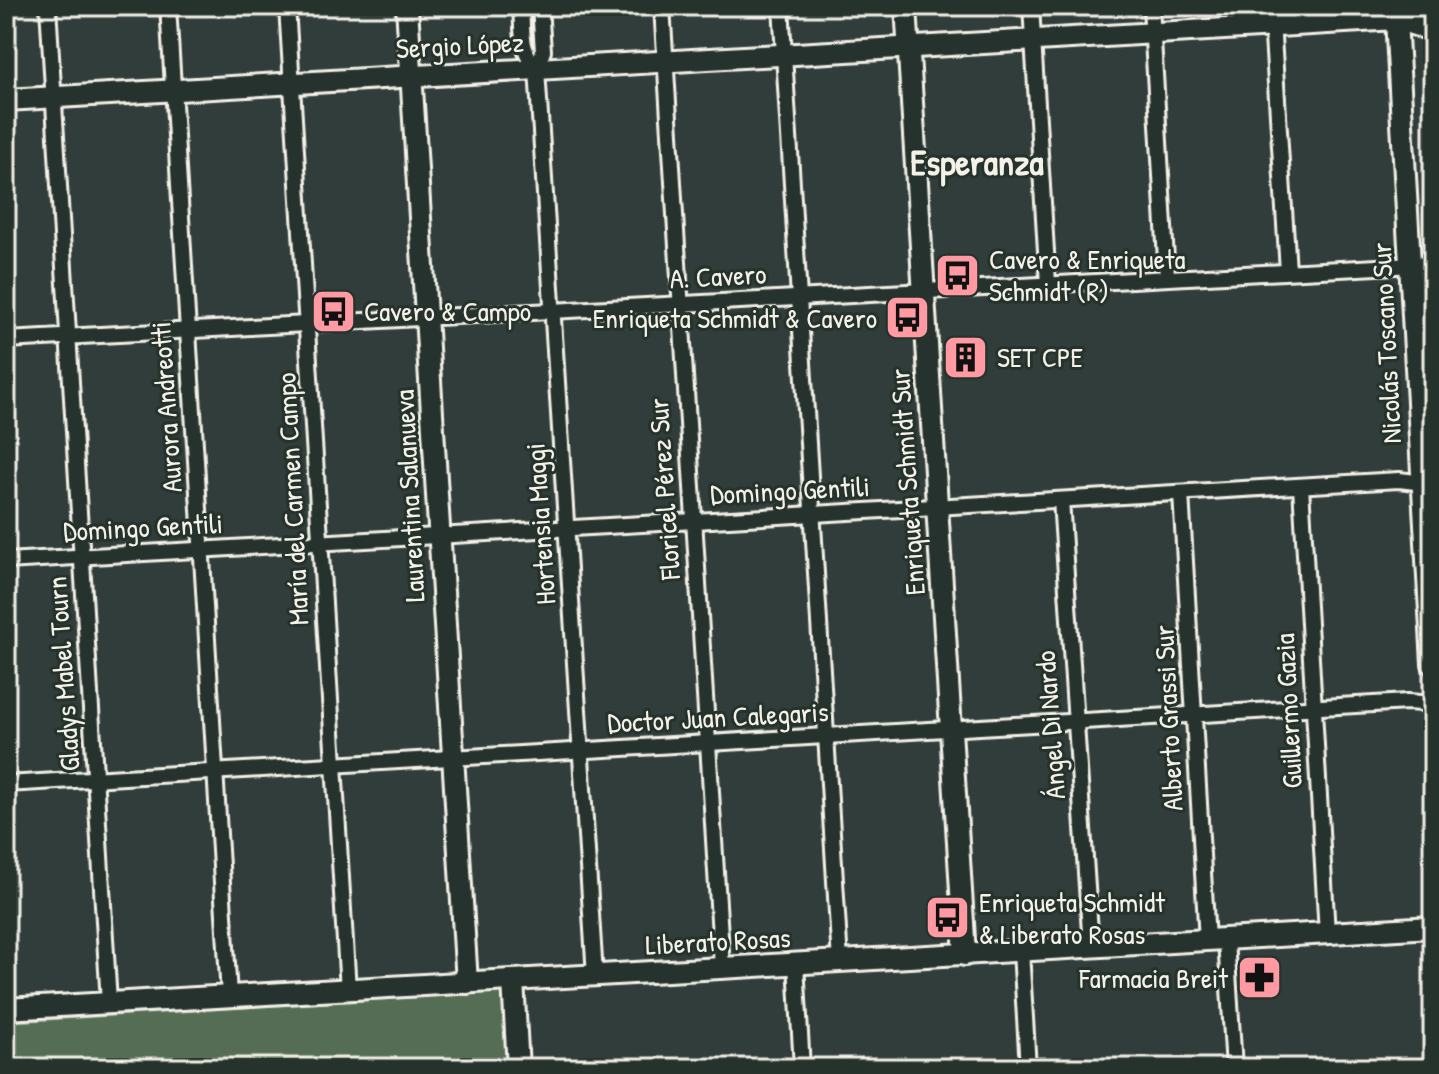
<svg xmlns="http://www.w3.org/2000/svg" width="1439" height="1074" viewBox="0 0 1439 1074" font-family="'Patrick Hand',sans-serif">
  <rect width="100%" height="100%" fill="#303d3b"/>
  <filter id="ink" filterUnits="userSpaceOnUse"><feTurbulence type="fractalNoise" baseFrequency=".0125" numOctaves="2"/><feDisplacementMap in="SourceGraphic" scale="16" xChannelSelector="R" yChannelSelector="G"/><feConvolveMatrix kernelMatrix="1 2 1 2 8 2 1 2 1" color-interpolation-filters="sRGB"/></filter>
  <g filter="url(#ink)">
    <!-- green -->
    <path fill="#546d54" stroke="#a4af9e" stroke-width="2" d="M503,992L507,1068H6V1022Z"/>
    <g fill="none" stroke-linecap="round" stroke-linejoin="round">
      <defs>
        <g id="street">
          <path d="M48,6L109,1003"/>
          <path d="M168,6L229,996"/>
          <path d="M287,6L348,990"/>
          <path d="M521,6C523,31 519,49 537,69"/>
          <path d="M540,6L543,51L537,69L595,976"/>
          <path d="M662,6L722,968"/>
          <path d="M781,6L840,962"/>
          <path d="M1031,6L1048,284"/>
          <path d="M1151,6L1167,277"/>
          <path d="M1271,6L1288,271"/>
          <path d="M6,340L1433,264"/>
          <path d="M1301,486L1327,934"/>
          <path d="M1181,493L1207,941"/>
          <path d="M1061,500L1091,947"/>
          <path d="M6,561L1399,480L1433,484"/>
          <path d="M6,784L1408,702L1433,704"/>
          <path d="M1226,940L1234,1068"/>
          <path d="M1021,951L1028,1068"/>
          <path d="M796,964L802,1068"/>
        </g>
        <g id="secondary">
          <path d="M407,6L467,983"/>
          <path d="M906,6L965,955"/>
          <path d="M1390,10L1396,19L1433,664"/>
          <path d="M1396,19L1421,27L1433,29"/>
          <path d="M6,100L1396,19L1415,11L1433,7"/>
          <path d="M513,980L518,1068"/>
          <path d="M6,1009L1433,927"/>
        </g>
      </defs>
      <!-- street casing -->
      <use href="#street" stroke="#f4f1e8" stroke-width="20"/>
      <!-- secondary casing -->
      <use href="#secondary" stroke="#f4f1e8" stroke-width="26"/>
      <!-- street -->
      <use href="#street" stroke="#26332d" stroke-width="14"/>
      <!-- secondary -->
      <use href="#secondary" stroke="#26332d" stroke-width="20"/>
    </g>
  </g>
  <!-- icons -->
  <defs>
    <symbol id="bus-square" viewBox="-11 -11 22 22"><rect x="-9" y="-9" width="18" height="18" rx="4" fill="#ff9aa2" stroke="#26332d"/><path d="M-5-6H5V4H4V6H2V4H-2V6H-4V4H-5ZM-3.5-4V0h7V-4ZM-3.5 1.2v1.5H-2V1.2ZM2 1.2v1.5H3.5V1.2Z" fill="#111"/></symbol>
    <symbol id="building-square" viewBox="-11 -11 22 22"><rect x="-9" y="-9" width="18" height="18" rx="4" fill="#ff9aa2" stroke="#26332d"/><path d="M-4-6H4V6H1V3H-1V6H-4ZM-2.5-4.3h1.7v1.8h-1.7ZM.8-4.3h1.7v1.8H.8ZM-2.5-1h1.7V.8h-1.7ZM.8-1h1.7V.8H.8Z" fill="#111"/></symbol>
    <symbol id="pharmacy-square" viewBox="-11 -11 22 22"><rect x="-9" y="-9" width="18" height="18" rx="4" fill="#ff9aa2" stroke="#26332d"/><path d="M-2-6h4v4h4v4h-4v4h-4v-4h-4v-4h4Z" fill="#111"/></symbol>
  </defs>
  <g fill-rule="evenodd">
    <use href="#bus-square" x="932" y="250" width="51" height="51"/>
    <use href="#bus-square" x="308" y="286" width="51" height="51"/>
    <use href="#bus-square" x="882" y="292" width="51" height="51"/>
    <use href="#building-square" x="940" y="332" width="51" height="51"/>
    <use href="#bus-square" x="922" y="892" width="51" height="51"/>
    <use href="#pharmacy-square" x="1234" y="952" width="51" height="51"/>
  </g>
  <g text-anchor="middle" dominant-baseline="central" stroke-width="6" stroke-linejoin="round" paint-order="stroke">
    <!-- street labels -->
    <g font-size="28" fill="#f4f1e8" stroke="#26332d">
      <text transform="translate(460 45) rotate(-3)">Sergio López</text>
      <text transform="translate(718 276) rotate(-3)">A. Cavero</text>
      <text transform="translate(1386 343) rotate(-93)">Nicolás Toscano Sur</text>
      <text transform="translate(166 407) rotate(-94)">Aurora Andreotti</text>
      <text transform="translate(907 482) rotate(-94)">Enriqueta Schmidt Sur</text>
      <text transform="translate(664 489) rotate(-94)">Floricel Pérez Sur</text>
      <text transform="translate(790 490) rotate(-3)">Domingo Gentili</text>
      <text transform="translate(409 496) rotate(-93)">Laurentina Salanueva</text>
      <text transform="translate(292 499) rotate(-93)">María del Carmen Campo</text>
      <text transform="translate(540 524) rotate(-94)">Hortensia Maggi</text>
      <text transform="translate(143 527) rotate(-3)">Domingo Gentili</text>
      <text transform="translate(63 674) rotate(-94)">Gladys Mabel Tourn</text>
      <text transform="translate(1288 711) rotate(-93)">Guillermo Gazia</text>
      <text transform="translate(718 717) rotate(-3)">Doctor Juan Calegaris</text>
      <text transform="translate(1168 718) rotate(-93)">Alberto Grassi Sur</text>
      <text transform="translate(1050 725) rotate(-94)">Ángel Di Nardo</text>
      <text transform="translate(718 941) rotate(-3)">Liberato Rosas</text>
    </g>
    <!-- poi labels -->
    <g font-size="28" fill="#f4f1e8" stroke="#26332d" text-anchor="start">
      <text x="989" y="259">Cavero &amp; Enriqueta<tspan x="989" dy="32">Schmidt (R)</tspan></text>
      <text x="364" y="311">Cavero &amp; Campo</text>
      <text x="877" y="318" text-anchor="end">Enriqueta Schmidt &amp; Cavero</text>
      <text x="997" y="357">SET CPE</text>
      <text x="979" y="902">Enriqueta Schmidt<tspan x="979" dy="32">&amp; Liberato Rosas</tspan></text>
      <text x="1228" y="978" text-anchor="end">Farmacia Breit</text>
    </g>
    <!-- district labels -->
    <g font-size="36" font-weight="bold" fill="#f4f1e8" stroke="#26332d">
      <text x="977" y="161">Esperanza</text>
    </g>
  </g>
  <!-- margin -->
  <rect width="1439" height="1074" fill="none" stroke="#26332d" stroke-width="32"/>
  <rect x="16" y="16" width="1407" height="1042" fill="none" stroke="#f4f1e8" stroke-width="3" filter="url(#ink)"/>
</svg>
